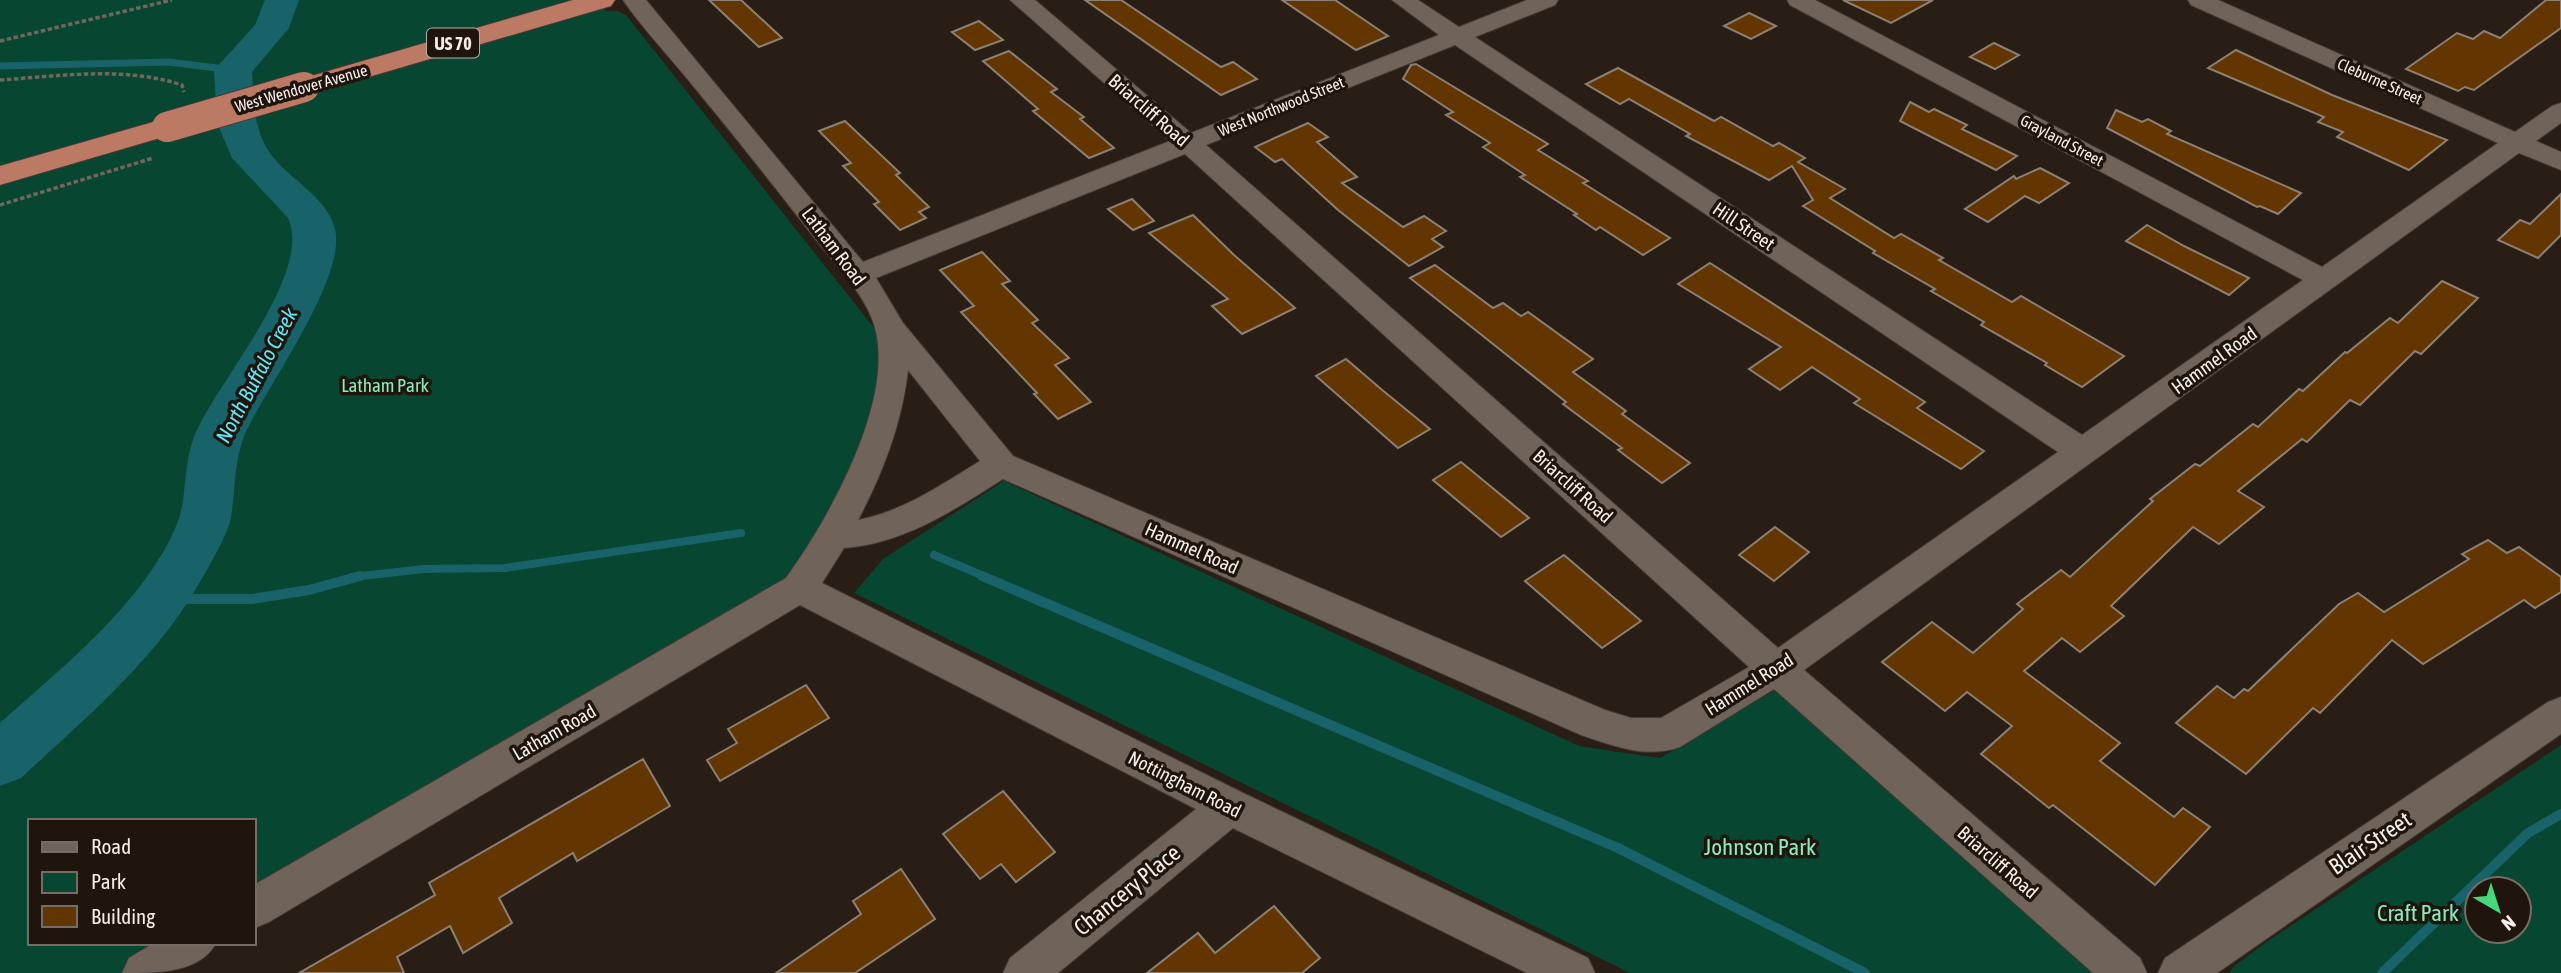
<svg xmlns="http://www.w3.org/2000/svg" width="2561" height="973" viewBox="0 0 2561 973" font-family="'Asap Condensed',sans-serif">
  <rect width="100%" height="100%" fill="#281e16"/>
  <!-- green -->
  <g fill="#074630" fill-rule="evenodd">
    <path d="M0,0H597L606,11H617L626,15L894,353L892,378L799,588L254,908V821H30V943H195L144,973H0Z"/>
    <path d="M1004,481L1579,746L1660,758L1775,690L2096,973H1630L854,593L883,559Z"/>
    <path d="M2561,745V973H2229L2233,967L2265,943ZM2477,889H2519V931H2477Z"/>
  </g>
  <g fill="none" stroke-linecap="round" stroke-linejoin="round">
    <!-- stream-far2 -->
    <path stroke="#18626a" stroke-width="7" d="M0,66L168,62L233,70"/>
    <!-- stream-far1 -->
    <g stroke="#18626a" stroke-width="8">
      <path d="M934,555L986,577"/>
      <path d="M352,577L424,569L505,568L741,533"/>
    </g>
    <!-- stream -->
    <g stroke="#18626a" stroke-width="10">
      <path d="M982,576L1618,848L1865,973"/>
      <path d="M161,599H252L309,590L360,576"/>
      <path d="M2382,973L2528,833L2561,814"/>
    </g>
    <!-- river -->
    <path fill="#18626a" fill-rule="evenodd" d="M265,0H299L289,28L252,72C254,100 253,129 270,153C288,179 327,196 335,229C347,278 266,387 245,434C233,462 236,494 230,522C226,539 191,599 179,615C135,677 76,727 21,778L0,786V723C49,679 100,638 141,585C158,562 180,529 183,500C186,479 186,458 194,437C215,384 314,274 288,218L232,158L217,123L214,70L255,25Z"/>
  </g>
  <!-- building -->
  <g fill="#633601" stroke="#8c8075" stroke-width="2">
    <path d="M709,0H741L782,38L759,47Z"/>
    <path d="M1085,0H1121L1221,67L1233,62L1257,79L1221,95Z"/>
    <path d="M1282,0H1335L1388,36L1356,50Z"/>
    <path d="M1843,0H1933L1891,23Z"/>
    <path d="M2546,0H2561V28L2474,90L2465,87L2458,91L2406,69L2457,33L2473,39L2484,31L2500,38Z"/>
    <path d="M1749,13L1776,26L1751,39L1724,26Z"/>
    <path d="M979,21L1003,40L975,50L952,32Z"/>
    <path d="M1994,43L2019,55L1995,69L1970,57Z"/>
    <path d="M2236,50L2332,95L2447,140L2409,170L2337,137L2343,132L2318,122L2324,117L2208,68Z"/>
    <path d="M1009,51L1057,89L1051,92L1084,117L1080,119L1114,148L1089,158L1033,111L1038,109L983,61Z"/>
    <path d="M1416,64L1548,144L1538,150L1588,181L1583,183L1670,238L1643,255L1600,227L1596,230L1574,215L1577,214L1520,177L1525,175L1483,147L1490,143L1446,115L1453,112L1403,79L1411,65Z"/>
    <path d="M1618,68L1714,121L1721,117L1773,146L1779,143L1805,158L1798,162L1845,189L1830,198L1894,238L1901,234L1943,258L1939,260L2012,302L2021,296L2124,356L2082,387L2045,365L2047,363L1981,325L1984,322L1931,291L1935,289L1873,253L1875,251L1803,206L1813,200L1792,166L1769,180L1686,136L1690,134L1629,99L1620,104L1586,84Z"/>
    <path d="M1910,102L1929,112L1934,109L1967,125L1962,129L2017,156L1996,170L1900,121Z"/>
    <path d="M2116,110L2142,122L2148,119L2171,131L2167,134L2301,193L2278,214L2260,206L2257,207L2107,128Z"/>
    <path d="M845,121L900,173L896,175L929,207L919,212L926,218L900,230L874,204L879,202L843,166L851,163L819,131Z"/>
    <path d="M1308,123L1328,137L1317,142L1357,177L1342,183L1403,227L1424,216L1446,231L1432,239L1443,247L1409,266L1338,210L1282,159L1275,162L1255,147Z"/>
    <path d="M2040,168L2069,183L2039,203L2025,196L1988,222L1965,209L2014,176L2016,179Z"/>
    <path d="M2561,194V235L2538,258L2498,240L2520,220L2530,224Z"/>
    <path d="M1132,199L1154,221L1133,230L1108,209Z"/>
    <path d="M1193,215L1234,255L1295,308L1242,334L1212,306L1228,299L1149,233Z"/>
    <path d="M2147,225L2184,246L2249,278L2229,295L2126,241Z"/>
    <path d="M982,252L1010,281L1002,284L1038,320L1032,323L1069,358L1055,365L1091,402L1058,419L1034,394L1037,393L961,312L974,306L940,270Z"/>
    <path d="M1710,263L1925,402L1917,408L1984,451L1961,469L1854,403L1860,399L1812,367L1780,390L1749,369L1781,347L1678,284Z"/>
    <path d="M1435,265L1493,308L1503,303L1521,316L1528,312L1593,359L1573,372L1626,411L1622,414L1690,463L1662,483L1618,450L1622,448L1563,404L1566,402L1410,278Z"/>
    <path d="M2442,281L2478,298L2421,354L2415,351L2360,405L2350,400L2307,442L2302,439L2238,491L2264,507L2219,544L2193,527L2111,606L2124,616L2080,652L2062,638L2024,671L2120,743L2100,761L2174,817L2183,808L2210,827L2155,885L2053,805L2049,808L1981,754L2012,726L1967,692L1945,711L1882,662L1932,622L1973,653L2023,609L2017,604L2061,570L2070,577L2153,501L2150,499L2195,464L2200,466L2253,424L2258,427L2299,389L2303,391L2345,352L2347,353L2390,318L2398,323Z"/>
    <path d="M1346,359L1381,389L1430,429L1398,448L1316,376Z"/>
    <path d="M1461,462L1529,518L1501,537L1433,480Z"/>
    <path d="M1775,527L1809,552L1774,581L1739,555Z"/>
    <path d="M2488,540L2507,553L2519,547L2561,577V592L2535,608L2524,600L2423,664L2392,640L2320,713L2313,708L2246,774L2176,723L2217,686L2234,698L2244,689L2248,691L2339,604L2358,593L2384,612L2469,559L2462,554Z"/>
    <path d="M1564,555L1641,621L1602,648L1525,581Z"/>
    <path d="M806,685L829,718L720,781L707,760L737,743L728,729Z"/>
    <path d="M643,759L670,806L577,861L573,853L499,898L512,923L463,953L450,926L397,957L404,973H299L435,895L429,883Z"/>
    <path d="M1003,791L1055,852L1016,882L1001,864L980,879L943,834Z"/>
    <path d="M901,869L935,919L855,973H776L861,914L853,901Z"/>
    <path d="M1274,906L1320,958L1302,973H1147L1198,933L1215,953Z"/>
  </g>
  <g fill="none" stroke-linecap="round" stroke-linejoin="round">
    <defs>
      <g id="minor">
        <path d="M623,0H646L863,262L1170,141L1010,0H1035L1191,133L1439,35L1392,0H1418L1459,27L1527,0H1558L1555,5L1475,37L2082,435L2303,280L1790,5L1787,0H1815L2322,267L2498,143L2191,5L2188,0H2218L2515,132L2552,106L2561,103V123L2536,141L2561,152V170L2519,153L1804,670L2140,958L2147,973H2093L1774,689L1680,747C1645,759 1614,746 1581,735L1003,479C954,510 903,544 844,548L822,583L1243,793L1588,958L1595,973H1527L1233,828L1058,973H1003L1010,958L1196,809L800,605L269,922L254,928V885L786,578C828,520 895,402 875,328C867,296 836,266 816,240C775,187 733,134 690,82C668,55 643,29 623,0ZM1455,45L2058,452L1778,648L1206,145ZM1185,154L1749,667L1661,718H1631L1605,710L1013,456L903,323L876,278ZM908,370L980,461C941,485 904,511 858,520C883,473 902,423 908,370Z"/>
        <path d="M2561,697V734L2217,973H2158L2165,958L2548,702Z"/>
        <path d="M154,943H216C200,973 158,973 122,973L129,958Z"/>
      </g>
      <g id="trunk">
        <path d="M573,0H615L611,6L314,93L304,96L294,93L290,87L294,81Z"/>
        <path d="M167,118L177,121L182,127L177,133L0,185V166Z"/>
      </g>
    </defs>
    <!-- minor casing -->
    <use href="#minor" stroke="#433b36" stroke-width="2"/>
    <!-- trunk casing -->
    <use href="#trunk" stroke="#433b36" stroke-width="2"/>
    <!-- path -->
    <g stroke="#70675f" stroke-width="3.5" stroke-dasharray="4.5 2.5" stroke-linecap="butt">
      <path d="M0,41L172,0"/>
      <path d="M0,80C60,76 124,66 182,85L184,92"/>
      <path d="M0,205L153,158"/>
    </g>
    <!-- minor -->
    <use href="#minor" fill="#70645a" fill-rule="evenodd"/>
    <!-- trunk -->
    <use href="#trunk" fill="#bc7a64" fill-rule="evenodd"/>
    <defs>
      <path id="trunk-bridge" d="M167,127L304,87"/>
    </defs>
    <!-- trunk-bridge casing -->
    <use href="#trunk-bridge" stroke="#433b36" stroke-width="32" stroke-linecap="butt"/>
    <!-- trunk-bridge -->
    <use href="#trunk-bridge" stroke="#bc7a64" stroke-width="30"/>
  </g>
  <g text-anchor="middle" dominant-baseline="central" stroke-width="7" stroke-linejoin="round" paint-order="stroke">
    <!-- far-street labels -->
    <g font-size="16" fill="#f6efe9" stroke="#1f150d">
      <text transform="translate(2380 81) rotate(24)">Cleburne Street</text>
      <text transform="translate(301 88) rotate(-16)">West Wendover Avenue</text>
      <text transform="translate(1281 106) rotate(-22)">West Northwood Street</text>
      <text transform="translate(2062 140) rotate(28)">Grayland Street</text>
    </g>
    <!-- shield labels -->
    <rect fill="#1f150d" stroke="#b6aea7" stroke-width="2" x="427" y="28.5" width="52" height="29" rx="5"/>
    <g font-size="18" font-weight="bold" fill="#f6efe9">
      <text x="453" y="43">US 70</text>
    </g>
    <!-- street labels -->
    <g font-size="19" fill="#f6efe9" stroke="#1f150d">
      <text transform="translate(1149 110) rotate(41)">Briarcliff Road</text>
      <text transform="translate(1744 226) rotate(34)">Hill Street</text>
      <text transform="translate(834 246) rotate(53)">Latham Road</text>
      <text transform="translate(2214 360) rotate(-36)">Hammel Road</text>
      <text transform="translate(1573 486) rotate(42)">Briarcliff Road</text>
      <text transform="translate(1192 548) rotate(24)">Hammel Road</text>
      <text transform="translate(1749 684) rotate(-32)">Hammel Road</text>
      <text transform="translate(554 732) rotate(-30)">Latham Road</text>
      <text transform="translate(1185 784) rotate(27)">Nottingham Road</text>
      <text transform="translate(1998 862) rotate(41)">Briarcliff Road</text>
    </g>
    <!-- park labels -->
    <g font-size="19" fill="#86edbf" stroke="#1f150d">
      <text x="385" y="385">Latham Park</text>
    </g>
    <!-- water labels -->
    <g font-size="21" font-style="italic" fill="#62e7f7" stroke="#1f150d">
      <text transform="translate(256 375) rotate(-62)">North Buffalo Creek</text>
    </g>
    <!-- near-street labels -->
    <g font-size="23" fill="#f6efe9" stroke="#1f150d">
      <text transform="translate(2370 843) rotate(-34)">Blair Street</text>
      <text transform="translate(1127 890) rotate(-39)">Chancery Place</text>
    </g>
    <!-- near-park labels -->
    <g font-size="23" fill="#86edbf" stroke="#1f150d">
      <text x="1760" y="847">Johnson Park</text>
      <text x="2418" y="913">Craft Park</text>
    </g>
  </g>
  <!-- legend -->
  <rect x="28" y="819" width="228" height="126" fill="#1f150d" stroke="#756c65" stroke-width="2"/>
  <rect x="42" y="842" width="35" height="10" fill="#70645a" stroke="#756c65" stroke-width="2"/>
  <text x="91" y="854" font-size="21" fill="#f6efe9">Road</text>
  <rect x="42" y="872" width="35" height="21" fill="#074630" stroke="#756c65" stroke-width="2"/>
  <text x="91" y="889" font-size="21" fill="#f6efe9">Park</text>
  <rect x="42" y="906" width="35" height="21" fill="#633601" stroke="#756c65" stroke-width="2"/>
  <text x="91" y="924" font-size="21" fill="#f6efe9">Building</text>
  <!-- north arrow -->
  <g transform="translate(2498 910) rotate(141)"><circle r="33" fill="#1f150d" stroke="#756c65" stroke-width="2"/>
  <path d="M0-5L12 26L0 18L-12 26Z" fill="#45d77a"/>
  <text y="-10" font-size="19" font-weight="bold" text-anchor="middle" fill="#f6efe9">N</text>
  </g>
</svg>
